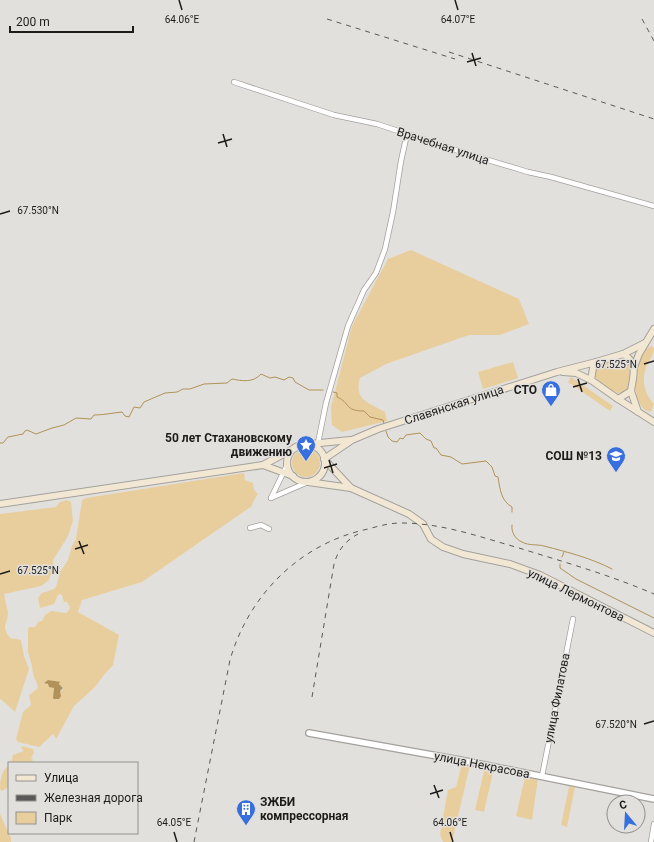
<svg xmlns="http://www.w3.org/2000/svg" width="654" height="842" viewBox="0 0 654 842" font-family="Roboto,sans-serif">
  <rect width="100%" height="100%" fill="#e2e0dc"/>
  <!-- green -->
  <g fill="#e9ce9d" fill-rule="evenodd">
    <path d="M411,250L519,299L529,324L500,335H469L386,364L360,378C354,400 368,402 385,412L387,421L342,432L332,425L331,407L352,326L388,259Z"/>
    <path d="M652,346L654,348C654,355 650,359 647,365C641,378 644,394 654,404L651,412C628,409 632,351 652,346Z"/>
    <path d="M621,357C628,360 631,364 631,371C630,392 625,401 606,386C601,383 596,381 595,375C594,371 596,367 598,363Z"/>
    <path d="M513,362L518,378L483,389L478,372Z"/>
    <path d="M571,377L613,406L610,411L568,382Z"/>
    <circle cx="306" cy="463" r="14"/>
    <path d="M244,473L245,480L253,483L254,490L258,494L252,504V506L142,582L82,600L78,612L119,635L113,665L103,676L95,687L74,706L56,739L53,734L39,747L18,742L16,739L23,712L31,705L29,695L37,689L38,687L33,674L32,666L28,652V629L29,627H35L38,622L42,621L45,615L51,611L66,613L69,610L70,607L67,602H64L62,595L60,594L58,595L54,604L40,608L38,598L42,593L54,589L56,587L60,572L68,560L72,546L76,539L82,500L86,498ZM48,680L60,682L59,684L63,687V690L60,691L61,694L57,700L53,697L54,688L45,683Z"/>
    <path d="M67,500L71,502L73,521L68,536L53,560V568L49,580L41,586L4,594C5,600 7,607 8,613C8,625 0,624 10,638L21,640L24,656L29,669L15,712L3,701L0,699V514L56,507L60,502Z"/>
    <path d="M22,746L33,749L34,753L31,758L33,760L31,763H11L13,755L24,751L21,748Z"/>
    <path d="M462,763L470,765L452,842H443L440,834L448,790L456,787Z"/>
    <path d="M9,765V787L2,791L0,789C0,780 1,771 9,765Z"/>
    <path d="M484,771L493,772L484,812L475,810Z"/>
    <path d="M525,777L538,779L532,820L516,816Z"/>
    <path d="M569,786L575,787L567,827L561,825Z"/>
    <path d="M0,814L11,838V842H0Z"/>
  </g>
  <!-- water -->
  <path fill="#b19258" d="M48,680L61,682L59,683V684L63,688L60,691L61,696L59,699H54L53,698L54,688L49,687L48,684L44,683Z"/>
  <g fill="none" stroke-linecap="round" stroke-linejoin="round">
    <!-- stream -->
    <g stroke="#b19258" stroke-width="1">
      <path d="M333,392L337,393V397C351,403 344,411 364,411L370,417L383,420L384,424"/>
      <path d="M386,431L388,437L392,441L397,442L400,438L403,439L406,435L420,433L426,439L431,441L434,448H436L441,455L451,457L462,464L486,461L492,467L495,476L498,477C500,489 501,501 512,507V512"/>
      <path d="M0,443H3L8,437L23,434L25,431L27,430L36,434L52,428L64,425L76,418L91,419L94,415C104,415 112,413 122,412L125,416L129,417L134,407L140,408L144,402L165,393L177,392L183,389H190L204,384L227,383L232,379C242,381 253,383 261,374L270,378L275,377L284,380L289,377L293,378L295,382L309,390H323"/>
      <path d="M512,525C511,532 515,539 522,542C529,546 537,544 544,546C567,552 591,558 612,569"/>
      <path d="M562,557L564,552"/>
      <path d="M560,564V568L576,579L654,618"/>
    </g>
    <defs>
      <g id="minor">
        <path d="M234,82L334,115L377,124L465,153L528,172L551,177L654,206"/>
        <path d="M318,443L326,403L348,326L364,290L376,273L385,249L393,212L401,161L407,134"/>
        <path d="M271,498L308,482"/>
        <path d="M271,498L288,463"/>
        <path d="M250,528L261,525L269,529"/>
        <path d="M542,776L573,619"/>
        <path d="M651,842L654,824"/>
      </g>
      <path id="tertiary" d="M309,733L460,760L654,799"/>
      <g id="secondary">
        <path d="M623,354L645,343"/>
        <path d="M634,367L639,354L654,329"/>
        <path d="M563,372L576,373L591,380"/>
        <path d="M631,391L638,412"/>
        <path d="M618,399L654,422"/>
        <path d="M310,444L350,440"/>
        <circle cx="306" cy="463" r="19"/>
        <path d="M263,465L293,476"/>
        <path d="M308,482L351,488L409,514L423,524L431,539L443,547L463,554L510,564L540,575L654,633"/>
        <path d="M351,488L324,459L352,440L378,429L557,372L596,362L623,354C639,363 633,376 631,391L618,399L591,380L593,368L596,362"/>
        <path d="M0,504L263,465L297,447"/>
      </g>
    </defs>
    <!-- minor casing -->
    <use href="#minor" stroke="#a3a19e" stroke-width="6"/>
    <!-- tertiary casing -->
    <use href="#tertiary" stroke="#a3a19e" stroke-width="8"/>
    <!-- secondary casing -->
    <use href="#secondary" stroke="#a3a19e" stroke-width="8"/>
    <!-- minor -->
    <use href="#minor" stroke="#fff" stroke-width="4.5"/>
    <!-- tertiary -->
    <use href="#tertiary" stroke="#fff" stroke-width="5.5"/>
    <!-- secondary -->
    <use href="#secondary" stroke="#f2e7d2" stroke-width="6"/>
    <!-- rail -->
    <g stroke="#5a5957" stroke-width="1" stroke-dasharray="5 5" stroke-linecap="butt">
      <path d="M327,19L455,59"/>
      <path d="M642,19L654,41"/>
      <path d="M449,52L654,119"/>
      <path d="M312,697L334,564C338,550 345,541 358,534"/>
      <path d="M194,842L230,660C249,594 301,543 368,529C379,526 389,523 401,523C442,523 480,537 519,548C564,562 610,575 654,594"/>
    </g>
  </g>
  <!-- ticks -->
  <path fill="none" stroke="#1d1c1b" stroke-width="1.5" d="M179,0L182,10M455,0L458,10M472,53L476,66M467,62L481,58M223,134L227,147M218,143L232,139M0,214L10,211M644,364L654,361M578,379L582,392M573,387L587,383M329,460L333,473M324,468L337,464M79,541L84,554M75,549L88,545M0,574L10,571M644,724L654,721M434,785L439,798M430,794L443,790M174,832L177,842M450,832L453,842"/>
  <!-- icons -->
  <defs>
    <symbol id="shop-pin" viewBox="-11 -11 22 30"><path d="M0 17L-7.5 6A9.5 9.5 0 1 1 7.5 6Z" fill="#376fde" stroke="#e2e0dc"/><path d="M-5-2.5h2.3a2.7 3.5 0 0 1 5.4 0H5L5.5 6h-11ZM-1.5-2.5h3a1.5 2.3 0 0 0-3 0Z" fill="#fff"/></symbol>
    <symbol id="sight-pin" viewBox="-11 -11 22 30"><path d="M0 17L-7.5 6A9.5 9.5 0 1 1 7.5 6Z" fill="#376fde" stroke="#e2e0dc"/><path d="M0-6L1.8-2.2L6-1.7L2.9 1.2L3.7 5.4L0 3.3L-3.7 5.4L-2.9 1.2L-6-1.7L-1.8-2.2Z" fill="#fff"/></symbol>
    <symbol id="school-pin" viewBox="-11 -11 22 30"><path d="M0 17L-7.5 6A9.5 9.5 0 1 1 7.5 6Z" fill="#376fde" stroke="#e2e0dc"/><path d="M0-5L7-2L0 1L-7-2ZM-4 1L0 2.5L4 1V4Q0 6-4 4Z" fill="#fff"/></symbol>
    <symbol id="building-pin" viewBox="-11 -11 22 30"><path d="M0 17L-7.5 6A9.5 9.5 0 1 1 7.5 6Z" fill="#376fde" stroke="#e2e0dc"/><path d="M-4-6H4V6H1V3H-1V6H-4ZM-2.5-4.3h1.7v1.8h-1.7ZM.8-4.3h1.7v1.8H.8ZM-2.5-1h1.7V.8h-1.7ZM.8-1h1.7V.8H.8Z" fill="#fff"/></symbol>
  </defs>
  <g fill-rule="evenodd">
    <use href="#shop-pin" x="540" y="379" width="22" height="30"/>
    <use href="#sight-pin" x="295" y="434" width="22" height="30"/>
    <use href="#school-pin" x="605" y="445" width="22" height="30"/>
    <use href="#building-pin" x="235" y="798" width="22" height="30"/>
  </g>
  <g text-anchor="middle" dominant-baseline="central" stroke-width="3" stroke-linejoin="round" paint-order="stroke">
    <!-- street labels -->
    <g font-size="12" fill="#1d1c1b" stroke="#e2e0dc">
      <text transform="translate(443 146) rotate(18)">Врачебная улица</text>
      <text transform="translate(454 405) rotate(-18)">Славянская улица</text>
      <text transform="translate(576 595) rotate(26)">улица Лермонтова</text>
      <text transform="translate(557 698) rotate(-79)">улица Филатова</text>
      <text transform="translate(482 765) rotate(11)">улица Некрасова</text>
    </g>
    <!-- poi labels -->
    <g font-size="12" font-weight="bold" fill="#1d1c1b" stroke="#e2e0dc" text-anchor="end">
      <text x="537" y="390">СТО</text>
      <text x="292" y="438">50 лет Стахановскому<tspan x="292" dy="14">движению</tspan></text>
      <text x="602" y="456">СОШ №13</text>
      <text x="260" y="802" text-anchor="start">ЗЖБИ<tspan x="260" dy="14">компрессорная</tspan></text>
    </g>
  </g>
  <g font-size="10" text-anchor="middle" fill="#1d1c1b" stroke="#e2e0dc" stroke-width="3" stroke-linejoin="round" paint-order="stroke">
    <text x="182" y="23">64.06°E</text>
    <text x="458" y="23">64.07°E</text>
    <text x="38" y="214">67.530°N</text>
    <text x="616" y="368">67.525°N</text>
    <text x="38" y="574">67.525°N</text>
    <text x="616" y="728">67.520°N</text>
    <text x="174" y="826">64.05°E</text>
    <text x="450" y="826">64.06°E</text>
  </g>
  <!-- legend -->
  <rect x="8" y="762" width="130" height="72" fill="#e2e0dc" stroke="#93928f"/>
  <rect x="16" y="775" width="20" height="6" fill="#f2e7d2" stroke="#93928f"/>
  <text x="44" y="782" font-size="12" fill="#1d1c1b">Улица</text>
  <rect x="16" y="795" width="20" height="6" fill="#5a5957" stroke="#93928f"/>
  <text x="44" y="802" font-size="12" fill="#1d1c1b">Железная дорога</text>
  <rect x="16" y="812" width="20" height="12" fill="#e9ce9d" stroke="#93928f"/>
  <text x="44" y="822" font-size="12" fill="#1d1c1b">Парк</text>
  <!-- north arrow -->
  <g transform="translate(626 814) rotate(342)"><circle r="19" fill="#e2e0dc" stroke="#93928f"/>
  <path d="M0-3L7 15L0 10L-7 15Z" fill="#376fde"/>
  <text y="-6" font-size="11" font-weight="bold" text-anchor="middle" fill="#1d1c1b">С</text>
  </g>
  <!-- scale -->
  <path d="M10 26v6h123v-6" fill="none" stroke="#1d1c1b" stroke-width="2"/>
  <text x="16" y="26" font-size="12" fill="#1d1c1b" stroke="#e2e0dc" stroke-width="3" paint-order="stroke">200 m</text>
</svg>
